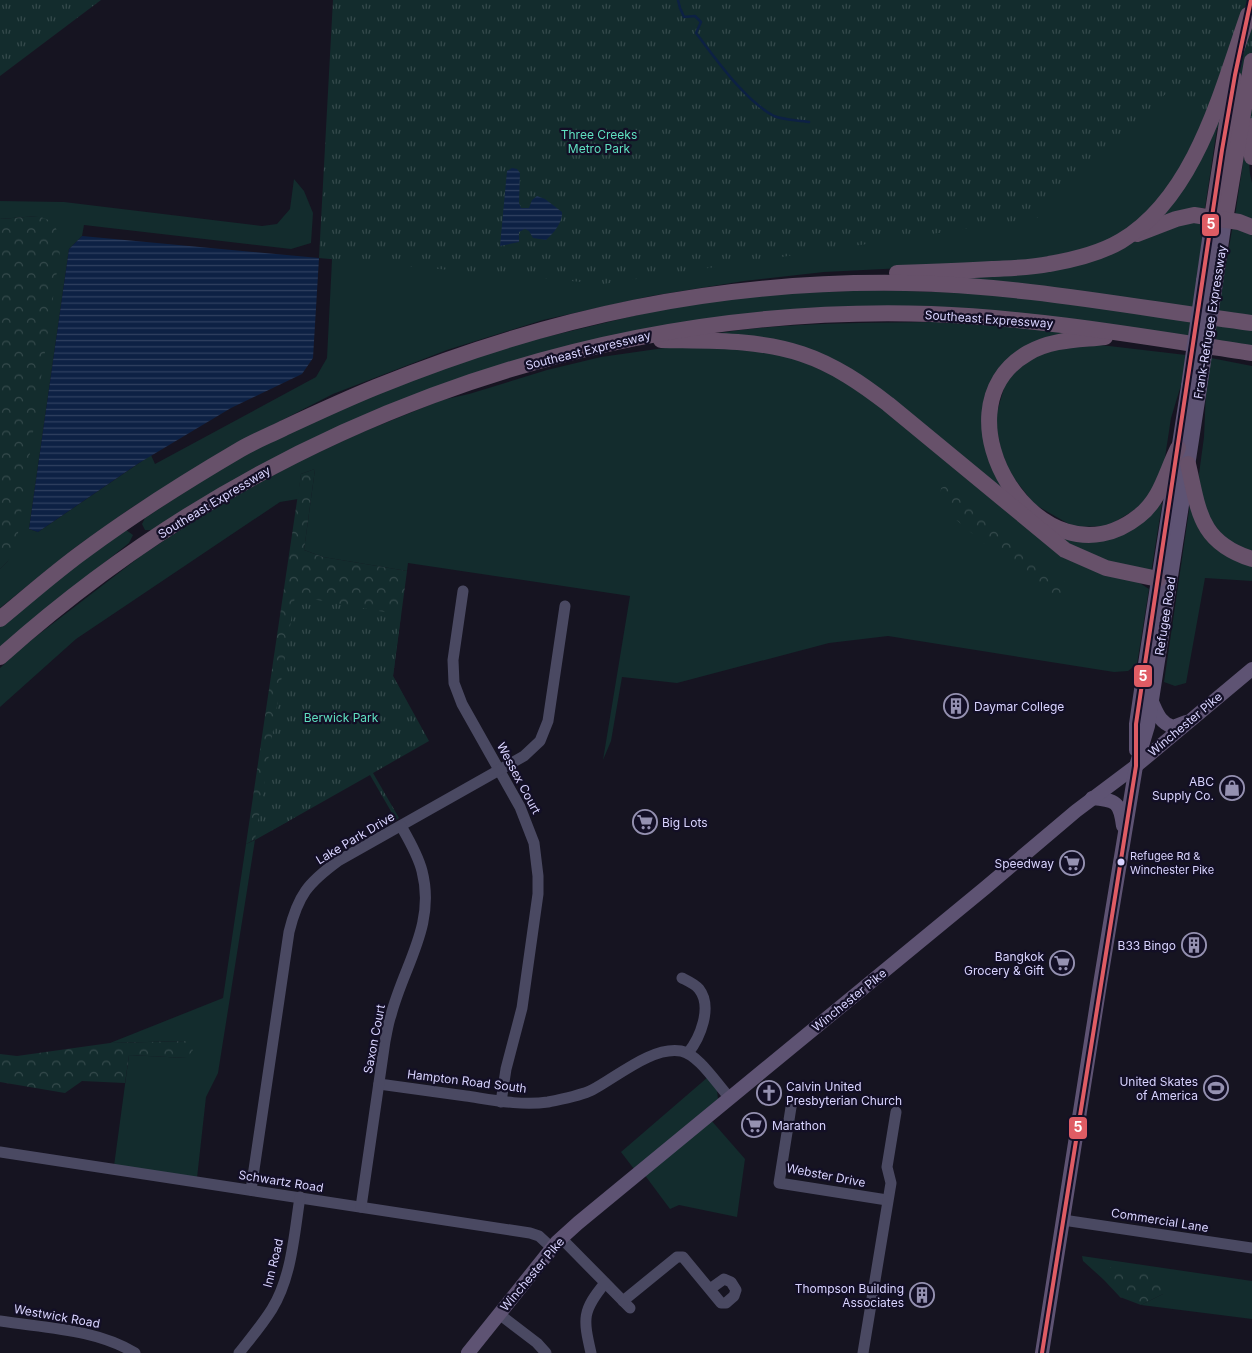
<svg xmlns="http://www.w3.org/2000/svg" width="1252" height="1353" viewBox="0 0 1252 1353" font-family="Inter,sans-serif">
  <defs>
    <pattern id="forest-crowns" width="20" height="18" patternUnits="userSpaceOnUse" patternTransform="scale(1.25)"><rect width="20" height="18" fill="#132c2d"/><path d="M2 6a3 3 0 1 1 6 0M12 15a3 3 0 1 1 6 0" fill="none" stroke="#354a4c"/></pattern>
    <pattern id="park-tufts" width="24" height="20" patternUnits="userSpaceOnUse" patternTransform="scale(1.25)"><rect width="24" height="20" fill="#132c2d"/><path d="M3 7l-1-3M5 7V3M7 7l1-3M15 17l-1-3M17 17v-4M19 17l1-3" fill="none" stroke="#354a4c"/></pattern>
    <pattern id="water-rules" width="6" height="5" patternUnits="userSpaceOnUse" patternTransform="scale(1.25)"><rect width="6" height="5" fill="#0d2144"/><path d="M0 2.5h6" fill="none" stroke="#304060"/></pattern>
  </defs>
  <rect width="100%" height="100%" fill="#161421"/>
  <!-- grass -->
  <g fill="#132c2d">
    <path d="M1223,62L1196,139L1162,200L1111,241L1075,251L1022,262L824,272L744,281L651,296L543,320L447,350L333,394L224,450L131,508L73,549L0,608V569L8,561L38,216L0,219V201L64,202L262,226L277,224L290,209L294,179L304,191L313,213L311,243L291,249L84,225L82,236L69,249L29,529L38,532L151,455L155,464L316,377L327,358L333,240L1126,109L1154,67Z"/>
    <path d="M1219,115L1205,208L1184,211L1158,222Z"/>
    <path d="M1245,149L1248,150L1250,174L1252,183V220L1235,216Z"/>
    <path d="M1193,219L1204,224L1193,307L931,278L1098,256Z"/>
    <path d="M1235,227L1252,232V316L1218,311L1232,230Z"/>
    <path d="M875,290L1001,294L1191,320L1188,338L799,311L472,375L379,408L294,449L155,530H145L142,524L145,518L245,453L383,389L517,344L658,310L743,297L793,293Z"/>
    <path d="M935,322L993,325L1068,333L1032,346L985,416L1018,502L859,377L713,334C787,322 861,323 935,322Z"/>
    <path d="M1216,324L1252,329V348L1214,342Z"/>
    <path d="M1092,344L1186,355L1181,385L1171,418L1164,464L1146,503L1108,526L1074,527L1034,504L1010,473L1001,450L995,419L1006,381L1031,357L1054,347Z"/>
    <path d="M678,346L723,347L784,353L858,387L1046,541L1135,580L1149,589L1137,664L1128,671L1114,672L888,636L829,643L677,683L622,677L611,741L603,760L630,596L408,563L407,571L323,557L304,550L315,469L301,474L298,499L280,502L76,639L0,707V668L21,648L142,555L220,504L300,461L360,433L442,400L469,394L547,370L601,357Z"/>
    <path d="M1211,358L1252,366V553L1225,538L1208,517L1200,489L1199,474L1204,437L1206,390Z"/>
    <path d="M1191,497L1198,521L1252,564V581L1205,578L1186,683L1175,686L1164,682Z"/>
    <path d="M1158,503L1162,504L1151,573L1126,568L1071,547L1054,531L1085,538Z"/>
    <path d="M126,530L133,535L129,543L35,618L0,650V625L26,602Z"/>
    <path d="M255,840L218,1073L206,1097L197,1178L114,1166L129,1055L187,1058L186,1041L110,1043L223,998L246,844Z"/>
    <path d="M708,1077L717,1090L718,1099L634,1169L621,1152Z"/>
    <path d="M710,1119L745,1159L737,1217L679,1205L670,1209L644,1174Z"/>
    <path d="M1082,1256L1252,1281V1319L1141,1305L1163,1294L1104,1273V1280L1083,1261Z"/>
  </g>
  <!-- forest -->
  <g fill="url(#forest-crowns)">
    <path d="M38,216L54,222L61,244L17,540L8,561L0,569V219Z"/>
    <path d="M315,469L304,550L323,557L407,571L393,676L408,704L287,822L246,844L301,474Z"/>
    <path d="M948,485L1072,588L1068,597L1053,598L1039,590L954,518L940,501L941,488Z"/>
    <path d="M187,1041L193,1050L187,1058L129,1055L125,1083L82,1081L65,1093L0,1082V1054L17,1056L110,1043Z"/>
    <path d="M1111,1267C1130,1268 1157,1269 1170,1286L1163,1294L1141,1305L1120,1297L1104,1280V1273Z"/>
  </g>
  <!-- park -->
  <g fill="url(#park-tufts)">
    <path d="M0,0H101L0,76Z"/>
    <path d="M333,0H1252V161L1174,86L1037,218L604,284L319,258Z"/>
    <path d="M295,596L401,615L393,676L429,741L373,773L399,818L396,820L370,775L255,840Z"/>
  </g>
  <!-- water -->
  <g fill="url(#water-rules)">
    <path d="M512,168L517,169L520,173L519,203L521,208H529L532,200L537,196L545,199L562,212C563,222 554,233 546,240L533,238L529,231L525,229L519,232V242L500,246L507,171Z"/>
    <path d="M82,236L319,258L313,358L302,374L231,408L139,463L38,532L29,529L69,249Z"/>
  </g>
  <g fill="none" stroke-linecap="round" stroke-linejoin="round">
    <!-- stream -->
    <path stroke="#0d2144" stroke-width="2.5" d="M678,0L680,8L684,17L695,16L701,22L696,33C716,59 745,101 774,116C783,120 798,120 809,122"/>
    <!-- minor -->
    <g stroke="#4a4962" stroke-width="11">
      <path d="M463,591L453,660L454,683L462,704L520,807L534,843L538,876V894L522,1008L506,1069L501,1102"/>
      <path d="M682,978C688,981 695,984 699,989C713,1007 700,1038 688,1053"/>
      <path d="M379,1084C408,1088 437,1092 466,1096C493,1100 521,1106 548,1102C562,1099 580,1096 592,1090C617,1077 652,1046 681,1051C698,1054 717,1084 729,1097"/>
      <path d="M792,1101L779,1183L887,1200"/>
      <path d="M0,1152L530,1233L539,1236L552,1248"/>
      <path d="M251,1190L289,932C298,895 308,883 338,861L524,756L540,741L548,721L565,606"/>
      <path d="M361,1207L385,1041C387,1032 388,1023 391,1015C404,965 436,925 422,871C418,855 409,840 401,826"/>
      <path d="M1063,1220L1252,1248"/>
      <path d="M561,1238L630,1308"/>
      <path d="M623,1301L677,1257H683L721,1303H726L734,1296L736,1290L731,1282L724,1279L710,1289"/>
      <path d="M499,1314L537,1343L546,1353"/>
      <path d="M0,1321C45,1328 96,1329 135,1353"/>
      <path d="M239,1353C250,1339 262,1325 272,1309C292,1276 294,1235 300,1197"/>
      <path d="M591,1353C583,1318 582,1311 605,1283"/>
      <path d="M863,1353L891,1183L887,1167L896,1112"/>
    </g>
    <!-- major -->
    <g stroke="#5e5373" stroke-width="14">
      <path d="M1203,281L1212,218"/>
      <path d="M1216,283L1225,220"/>
      <path d="M1152,702C1157,713 1160,723 1173,727L1186,722"/>
      <path d="M1136,750V724L1141,690L1188,386"/>
      <path d="M1092,798C1116,800 1120,802 1123,826"/>
      <path d="M468,1353L557,1242L578,1223L985,888L1076,811L1136,766L1252,669"/>
      <path d="M1042,1353L1100,984L1136,766L1148,726L1200,388"/>
    </g>
    <!-- highway -->
    <g stroke="#67516a" stroke-width="16">
      <path d="M1252,126V157"/>
      <path d="M1212,218L1234,78"/>
      <path d="M1225,220L1252,61"/>
      <path d="M1137,234L1176,219L1194,215L1239,222L1252,227"/>
      <path d="M897,273C929,272 960,271 992,269C1011,268 1030,268 1049,264C1073,260 1099,254 1121,241C1195,197 1221,92 1248,15"/>
      <path d="M1105,337C1079,340 1052,339 1028,353C928,410 1041,594 1139,516C1161,499 1166,472 1178,448"/>
      <path d="M661,340C708,341 757,339 802,354C835,365 862,384 888,404L1065,550L1106,568L1158,579"/>
      <path d="M1188,464C1199,511 1199,542 1252,559"/>
      <path d="M0,619C28,596 55,572 84,551C134,514 188,480 241,449C255,441 270,435 284,428C314,414 344,400 376,387C548,317 718,280 905,283C1022,285 1137,308 1252,323"/>
      <path d="M0,657C256,428 587,303 931,314C1039,318 1145,337 1252,353"/>
    </g>
    <!-- major-bridge -->
    <g stroke="#5e5373" stroke-width="14">
      <path d="M1188,386L1203,281"/>
      <path d="M1200,388L1216,283"/>
    </g>
    <defs>
      <path id="bus-1" d="M1042,1353L1136,766V724L1222,150L1235,75L1251,0"/>
    </defs>
    <!-- bus-1 casing -->
    <use href="#bus-1" stroke="#130f26" stroke-width="8"/>
    <!-- bus-1 -->
    <use href="#bus-1" stroke="#df5c64" stroke-width="4"/>
  </g>
  <!-- icons -->
  <defs>
    <symbol id="building-ring" viewBox="-11 -11 22 22"><circle r="9.5" fill="#130f26" stroke="#9591b1" stroke-width="1.5"/><path d="M-4-6H4V6H1V3H-1V6H-4ZM-2.5-4.3h1.7v1.8h-1.7ZM.8-4.3h1.7v1.8H.8ZM-2.5-1h1.7V.8h-1.7ZM.8-1h1.7V.8H.8Z" fill="#9591b1"/></symbol>
    <symbol id="shop-ring" viewBox="-11 -11 22 22"><circle r="9.5" fill="#130f26" stroke="#9591b1" stroke-width="1.5"/><path d="M-5-2.5h2.3a2.7 3.5 0 0 1 5.4 0H5L5.5 6h-11ZM-1.5-2.5h3a1.5 2.3 0 0 0-3 0Z" fill="#9591b1"/></symbol>
    <symbol id="supermarket-ring" viewBox="-11 -11 22 22"><circle r="9.5" fill="#130f26" stroke="#9591b1" stroke-width="1.5"/><path d="M-6-5.5h2.5l.6 2H6L4.5 2H-2.5L-4.4-4H-6ZM-1.5 3.2a1.3 1.3 0 1 0 .1 0ZM3 3.2a1.3 1.3 0 1 0 .1 0Z" fill="#9591b1"/></symbol>
    <symbol id="stadium-ring" viewBox="-11 -11 22 22"><circle r="9.5" fill="#130f26" stroke="#9591b1" stroke-width="1.5"/><path d="M0-5a6.5 5 0 1 0 0 10a6.5 5 0 1 0 0-10ZM-3.5-1.8h7v3.6h-7Z" fill="#9591b1"/></symbol>
    <symbol id="church-ring" viewBox="-11 -11 22 22"><circle r="9.5" fill="#130f26" stroke="#9591b1" stroke-width="1.5"/><path d="M-1.2-6h2.4v3.5h3.3v2.4h-3.3V6h-2.4V-.1h-3.3v-2.4h3.3Z" fill="#9591b1"/></symbol>
  </defs>
  <g fill-rule="evenodd">
    <use href="#building-ring" x="942" y="692" width="28" height="28"/>
    <use href="#shop-ring" x="1218" y="774" width="28" height="28"/>
    <use href="#supermarket-ring" x="631" y="808" width="28" height="28"/>
    <use href="#supermarket-ring" x="1058" y="849" width="28" height="28"/>
    <use href="#building-ring" x="1180" y="931" width="28" height="28"/>
    <use href="#supermarket-ring" x="1048" y="949" width="28" height="28"/>
    <use href="#stadium-ring" x="1202" y="1074" width="28" height="28"/>
    <use href="#church-ring" x="755" y="1079" width="28" height="28"/>
    <use href="#supermarket-ring" x="740" y="1111" width="28" height="28"/>
    <use href="#building-ring" x="908" y="1281" width="28" height="28"/>
  </g>
  <!-- markers -->
  <circle fill="#d9d4ff" stroke="#130f26" stroke-width="2" cx="1121" cy="862" r="4.5"/>
  <g text-anchor="middle" dominant-baseline="central" stroke-width="4.5" stroke-linejoin="round" paint-order="stroke">
    <!-- bus labels -->
    <g font-size="11" fill="#d9d4ff" stroke="#130f26" text-anchor="start">
      <text x="1130" y="856">Refugee Rd &amp;<tspan x="1130" dy="14">Winchester Pike</tspan></text>
    </g>
    <!-- park labels -->
    <g font-size="12" fill="#5fe0c0" stroke="#130f26">
      <text x="599" y="134">Three Creeks<tspan x="599" dy="14">Metro Park</tspan></text>
      <text x="341" y="717">Berwick Park</text>
    </g>
    <!-- street labels -->
    <g font-size="12" fill="#d9d4ff" stroke="#130f26">
      <text transform="translate(989 319) rotate(4)">Southeast Expressway</text>
      <text transform="translate(1210 322) rotate(-81)">Frank-Refugee Expressway</text>
      <text transform="translate(588 350) rotate(-14)">Southeast Expressway</text>
      <text transform="translate(214 502) rotate(-31)">Southeast Expressway</text>
      <text transform="translate(1165 616) rotate(-81)">Refugee Road</text>
      <text transform="translate(1185 724) rotate(-40)">Winchester Pike</text>
      <text transform="translate(519 778) rotate(62)">Wessex Court</text>
      <text transform="translate(355 838) rotate(-31)">Lake Park Drive</text>
      <text transform="translate(849 1000) rotate(-39)">Winchester Pike</text>
      <text transform="translate(374 1039) rotate(-79)">Saxon Court</text>
      <text transform="translate(467 1081) rotate(7)">Hampton Road South</text>
      <text transform="translate(826 1175) rotate(11)">Webster Drive</text>
      <text transform="translate(281 1181) rotate(9)">Schwartz Road</text>
      <text transform="translate(1160 1220) rotate(9)">Commercial Lane</text>
      <text transform="translate(273 1263) rotate(-76)">Inn Road</text>
      <text transform="translate(532 1274) rotate(-50)">Winchester Pike</text>
      <text transform="translate(57 1316) rotate(10)">Westwick Road</text>
    </g>
    <!-- poi labels -->
    <g font-size="12" fill="#d9d4ff" stroke="#130f26" text-anchor="end">
      <text x="974" y="706" text-anchor="start">Daymar College</text>
      <text x="1214" y="781">ABC<tspan x="1214" dy="14">Supply Co.</tspan></text>
      <text x="662" y="822" text-anchor="start">Big Lots</text>
      <text x="1054" y="863">Speedway</text>
      <text x="1176" y="945">B33 Bingo</text>
      <text x="1044" y="956">Bangkok<tspan x="1044" dy="14">Grocery &amp; Gift</tspan></text>
      <text x="1198" y="1081">United Skates<tspan x="1198" dy="14">of America</tspan></text>
      <text x="786" y="1086" text-anchor="start">Calvin United<tspan x="786" dy="14">Presbyterian Church</tspan></text>
      <text x="772" y="1125" text-anchor="start">Marathon</text>
      <text x="904" y="1288">Thompson Building<tspan x="904" dy="14">Associates</tspan></text>
    </g>
  </g>
  <g stroke="#130f26" stroke-width="2">
    <rect x="1201" y="213" width="19" height="24" rx="5" fill="#df5c64"/>
    <rect x="1133" y="664" width="20" height="24" rx="5" fill="#df5c64"/>
    <rect x="1068" y="1116" width="20" height="24" rx="5" fill="#df5c64"/>
  </g>
  <g font-size="14" text-anchor="middle" font-weight="bold" fill="#fff">
    <text x="1211" y="229">5</text>
    <text x="1143" y="681">5</text>
    <text x="1078" y="1132">5</text>
  </g>
</svg>
